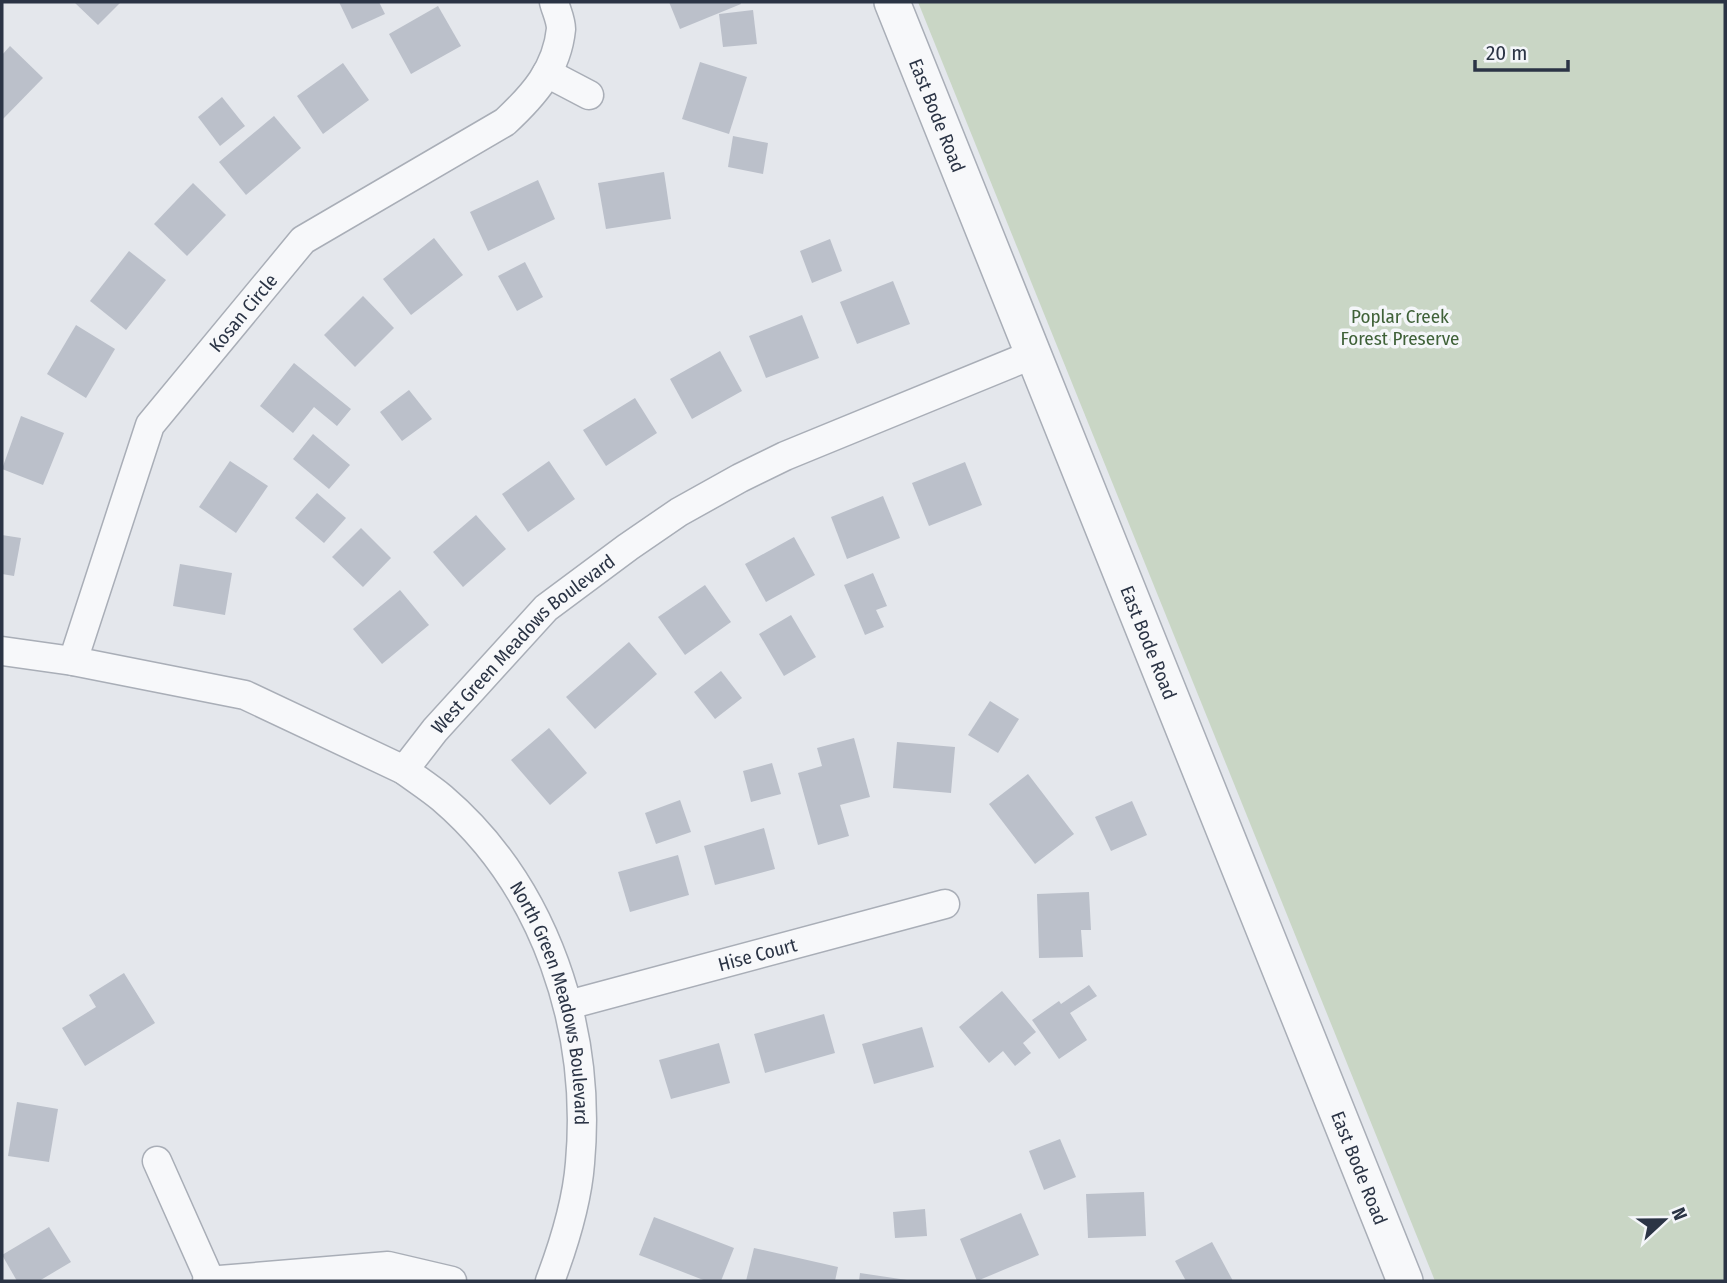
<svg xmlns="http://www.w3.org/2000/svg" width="1727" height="1283" viewBox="0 0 1727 1283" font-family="'Fira Sans Condensed',sans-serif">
  <rect width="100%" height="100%" fill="#e4e7ec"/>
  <!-- green -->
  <path fill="#c9d6c5" d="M918,2H1725V1281H1435Z"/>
  <!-- building -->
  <g fill="#bbc0ca">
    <path d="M74,2H121L98,25Z"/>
    <path d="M339,2H379L385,14L352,29Z"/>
    <path d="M669,2H740L741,4L680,29Z"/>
    <path d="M438,6L461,46L411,74L389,34Z"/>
    <path d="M753,10L757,44L723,47L719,14Z"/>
    <path d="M10,46L43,78L3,119L2,55Z"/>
    <path d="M700,62L747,77L729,134L682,119Z"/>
    <path d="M343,63L369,100L323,134L297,96Z"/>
    <path d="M222,97L245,126L220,146L198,117Z"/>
    <path d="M274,116L301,148L246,195L219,162Z"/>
    <path d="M733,136L768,143L763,174L728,167Z"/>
    <path d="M664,172L671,219L606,229L598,183Z"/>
    <path d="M538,180L555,219L488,251L470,212Z"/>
    <path d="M193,183L226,215L187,256L154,224Z"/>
    <path d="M434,238L463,275L411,315L383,279Z"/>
    <path d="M830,239L842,271L812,283L800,251Z"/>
    <path d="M129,251L166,280L126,330L90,301Z"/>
    <path d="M525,262L543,297L517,311L498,276Z"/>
    <path d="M893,281L910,324L857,344L840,302Z"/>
    <path d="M363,296L394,328L355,367L324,335Z"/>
    <path d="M802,315L819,358L766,378L749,336Z"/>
    <path d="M76,325L115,349L86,398L47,374Z"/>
    <path d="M720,351L742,391L692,419L670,379Z"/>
    <path d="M294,363L351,409L337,426L314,407L293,433L260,406Z"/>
    <path d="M409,390L432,419L402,441L380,412Z"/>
    <path d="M635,398L657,433L606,466L583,430Z"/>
    <path d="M21,416L64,433L43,485L2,469Z"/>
    <path d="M313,434L350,465L329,489L293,459Z"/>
    <path d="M230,461L268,486L236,533L199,507Z"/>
    <path d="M549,461L575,499L528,532L502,494Z"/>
    <path d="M965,462L982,505L929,526L912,483Z"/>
    <path d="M317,493L346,518L324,543L295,518Z"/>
    <path d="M883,496L900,538L847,559L831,517Z"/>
    <path d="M476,515L506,549L463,587L433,552Z"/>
    <path d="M361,528L391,558L363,587L332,557Z"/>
    <path d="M2,535L21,538L14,576L2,574Z"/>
    <path d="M794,537L815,575L766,602L745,564Z"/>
    <path d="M180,564L232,573L225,615L173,606Z"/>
    <path d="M873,573L887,606L876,610L884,627L865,635L844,585Z"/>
    <path d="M705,585L731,622L685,655L658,617Z"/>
    <path d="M400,590L429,625L382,664L353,629Z"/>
    <path d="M791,615L816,657L784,676L759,634Z"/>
    <path d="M629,642L657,674L595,729L566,697Z"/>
    <path d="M721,671L742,698L715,719L694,692Z"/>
    <path d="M990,701L1019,719L998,753L968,735Z"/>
    <path d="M549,728L587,773L550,805L511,760Z"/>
    <path d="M854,738L870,797L840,805L849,836L818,845L798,773L822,766L817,748Z"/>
    <path d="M897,742L955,747L951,793L893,788Z"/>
    <path d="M772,763L781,794L751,802L743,771Z"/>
    <path d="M1028,774L1074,834L1035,864L989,804Z"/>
    <path d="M680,800L691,832L656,844L645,813Z"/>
    <path d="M1132,801L1147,835L1111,851L1095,817Z"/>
    <path d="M764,828L775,869L715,885L704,846Z"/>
    <path d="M678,855L689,895L630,912L618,872Z"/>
    <path d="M1089,892L1091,930H1081L1083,957L1039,958L1037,894Z"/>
    <path d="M124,973L155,1023L85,1066L62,1028L96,1007L89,995Z"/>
    <path d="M1089,985L1097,996L1070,1013L1087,1040L1059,1059L1032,1020L1059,1001L1061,1004Z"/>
    <path d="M1002,991L1036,1032L1023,1043L1031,1053L1015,1066L1003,1051L989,1063L959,1027Z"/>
    <path d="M824,1014L835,1053L765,1073L754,1034Z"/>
    <path d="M922,1027L934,1067L874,1084L862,1044Z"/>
    <path d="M719,1043L730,1083L671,1099L659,1060Z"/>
    <path d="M17,1102L58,1109L49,1162L8,1156Z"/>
    <path d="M1060,1139L1076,1177L1044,1190L1029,1151Z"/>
    <path d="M1144,1192L1146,1236L1088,1238L1086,1194Z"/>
    <path d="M925,1209L927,1236L895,1238L893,1212Z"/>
    <path d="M1021,1213L1039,1255L977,1281L960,1239Z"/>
    <path d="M654,1217L734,1248L721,1281H706L639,1255Z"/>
    <path d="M49,1227L71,1262L39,1281H17L2,1255Z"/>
    <path d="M1212,1242L1233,1281H1186L1175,1261Z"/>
    <path d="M754,1248L838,1267L835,1281H746Z"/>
    <path d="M860,1273L907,1280V1281H859Z"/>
  </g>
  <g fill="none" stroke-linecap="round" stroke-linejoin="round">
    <defs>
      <g id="minor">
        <path d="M547,73L589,95"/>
        <path id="s1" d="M2,651L73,661L245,695L404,770L435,730L546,608L628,547L679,512L740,478L785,456L1034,354"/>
        <path id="s2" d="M73,661L150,425L303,240L505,122C534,95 557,69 561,29C561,20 556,10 554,2"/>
        <path id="s3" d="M404,770C416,779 430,788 442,798C546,887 592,1029 580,1163C577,1202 564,1244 550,1281"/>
        <path id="s4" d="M568,1005L945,904"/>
        <path d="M157,1161L210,1280"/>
        <path d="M207,1281L388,1266L452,1281"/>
      </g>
      <g id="tertiary">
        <path id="s5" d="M892,2L1405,1281"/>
      </g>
    </defs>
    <!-- minor casing -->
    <use href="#minor" stroke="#a9aeb7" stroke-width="31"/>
    <!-- tertiary casing -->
    <use href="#tertiary" stroke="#a9aeb7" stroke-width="38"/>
    <!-- minor -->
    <use href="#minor" stroke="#f7f8fa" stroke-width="28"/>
    <!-- tertiary -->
    <use href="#tertiary" stroke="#f7f8fa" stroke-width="35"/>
  </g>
  <g text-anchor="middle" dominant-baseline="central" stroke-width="7" stroke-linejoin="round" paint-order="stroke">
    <!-- street labels -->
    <g font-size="19" fill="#2b3445" stroke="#f4f6f9">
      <text stroke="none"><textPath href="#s5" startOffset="122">East Bode Road</textPath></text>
      <text stroke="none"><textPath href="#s2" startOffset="394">Kosan Circle</textPath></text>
      <text stroke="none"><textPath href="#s5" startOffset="690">East Bode Road</textPath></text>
      <text stroke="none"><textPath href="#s1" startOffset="597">West Green Meadows Boulevard</textPath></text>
      <text stroke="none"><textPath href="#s4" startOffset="196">Hise Court</textPath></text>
      <text stroke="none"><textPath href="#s3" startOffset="287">North Green Meadows Boulevard</textPath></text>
      <text stroke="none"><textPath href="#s5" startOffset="1256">East Bode Road</textPath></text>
    </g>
    <!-- park labels -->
    <g font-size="19" fill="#3f6138" stroke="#f4f6f9">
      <text x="1400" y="316">Poplar Creek<tspan x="1400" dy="22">Forest Preserve</tspan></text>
    </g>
  </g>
  <!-- border -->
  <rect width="1727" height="1283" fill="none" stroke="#2b3445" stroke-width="7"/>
  <!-- north arrow -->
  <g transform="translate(1664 1220) rotate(68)" stroke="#f4f6f9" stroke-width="5" paint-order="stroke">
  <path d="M0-5L12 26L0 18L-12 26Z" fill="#2b3445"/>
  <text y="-10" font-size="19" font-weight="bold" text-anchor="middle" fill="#2b3445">N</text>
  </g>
  <!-- scale -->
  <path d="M1475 60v10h93v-10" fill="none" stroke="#2b3445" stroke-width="3.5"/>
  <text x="1486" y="60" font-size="21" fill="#2b3445" stroke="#f4f6f9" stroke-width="5" paint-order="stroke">20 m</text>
</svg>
